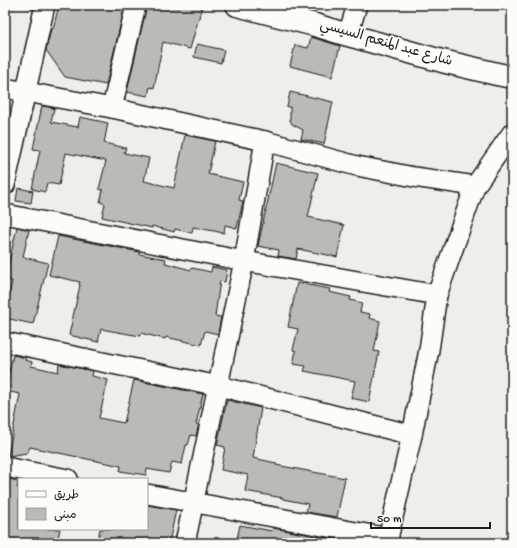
<svg xmlns="http://www.w3.org/2000/svg" width="517" height="548" viewBox="0 0 517 548" font-family="'Gochi Hand','Playpen Sans Arabic',sans-serif">
  <rect width="100%" height="100%" fill="#f0eeea"/>
  <filter id="ink" filterUnits="userSpaceOnUse"><feTurbulence type="fractalNoise" baseFrequency=".025" numOctaves="2"/><feDisplacementMap in="SourceGraphic" scale="8" xChannelSelector="R" yChannelSelector="G"/><feConvolveMatrix kernelMatrix="1 2 1 2 8 2 1 2 1" color-interpolation-filters="sRGB"/></filter>
  <g filter="url(#ink)">
    <!-- building -->
    <g fill="#bbbab6" stroke="#1c1c1c">
      <path d="M59,5H125L106,85L65,77L46,50L51,29H53Z"/>
      <path d="M147,5H193L202,7L190,49L163,42L154,88L150,87L148,96L127,92Z"/>
      <path d="M311,37L340,46L332,77L290,66L295,45L308,48Z"/>
      <path d="M197,44L224,50L221,63L194,57Z"/>
      <path d="M290,92L333,102L324,144L301,139L303,130L292,124L290,120V107H287Z"/>
      <path d="M42,106L54,108L51,122L78,127L80,117L108,123L104,143L126,148L124,153L149,158L144,181L174,188L185,135L215,141L208,174L243,182L239,200L243,201L237,228L225,225L224,233L193,227L192,233L175,229L174,232L152,226V228L102,217L105,204L100,202L103,190L99,189L106,161L66,153L59,185L47,183L45,192L32,189L40,150L33,149Z"/>
      <path d="M276,163L318,173L308,217L344,225L337,257L298,249L296,259L278,256L279,250L258,246Z"/>
      <path d="M18,188L33,191L31,203L16,201Z"/>
      <path d="M17,227L29,230L23,257L48,263L33,324L5,318V313L12,281L5,280Z"/>
      <path d="M58,236L140,252L139,254L166,259L165,263L191,270L192,268L211,272L212,267L227,270L225,282L220,281L215,316L221,317L218,334L205,331L201,345L166,337L165,339L140,333V336L101,329L98,342L69,335L80,285H79L80,282L49,275Z"/>
      <path d="M297,283L330,289L329,292L351,297L350,300L362,303L360,312L370,314L369,318L380,321L374,351L379,352L369,402L351,398L355,381L304,371L306,366L293,364L296,351L293,350L298,329L288,327Z"/>
      <path d="M13,355L26,358L25,360L32,362L31,366L58,372L59,364L93,371L92,376L108,380L99,418L124,423L134,380L203,394L196,424H199L196,436L191,435L188,445H186L182,464L172,462L169,473L147,469L146,475L120,471L121,466L30,447L27,453L8,456L20,394L5,391V372L9,373Z"/>
      <path d="M227,400L261,408L253,458L276,463V465L345,478L337,517L306,512L308,504L283,499V498L245,491L248,475L221,470L225,447L217,445Z"/>
      <path d="M5,478L18,481L17,488H19V529H60L57,543H5Z"/>
      <path d="M147,505L176,510L169,543H146L129,540L128,543H97L100,529H147Z"/>
      <path d="M240,525L272,531L273,528L326,538L325,543H236Z"/>
    </g>
    <g fill="none" stroke-linecap="round" stroke-linejoin="round">
      <defs>
        <g id="minor">
          <path d="M348,35L357,5"/>
          <path d="M5,88L112,108L265,141L357,166L414,177L475,186"/>
          <path d="M112,108L136,5"/>
          <path d="M5,185L45,5"/>
          <path d="M5,214L244,261L437,295"/>
          <path d="M5,342L219,386L412,435"/>
          <path d="M5,467L68,479"/>
          <path d="M147,494L389,538"/>
          <path d="M185,543L244,261L265,141"/>
          <path d="M387,543L412,435L429,350L437,295L475,186L512,133"/>
        </g>
        <path id="tertiary" d="M237,5L315,25L348,35L442,61L497,74L512,77"/>
      </defs>
      <!-- minor casing -->
      <use href="#minor" stroke="#1c1c1c" stroke-width="22"/>
      <!-- tertiary casing -->
      <use href="#tertiary" stroke="#1c1c1c" stroke-width="25"/>
      <!-- minor -->
      <use href="#minor" stroke="#fdfcf7" stroke-width="19"/>
      <!-- tertiary -->
      <use href="#tertiary" stroke="#fdfcf7" stroke-width="22"/>
    </g>
  </g>
  <g text-anchor="middle" dominant-baseline="central" stroke-width="3.5" stroke-linejoin="round" paint-order="stroke">
    <!-- street labels -->
    <g font-size="14" fill="#1c1c1c" stroke="#fdfcf7">
      <text transform="translate(386 44) rotate(16)">شارع عبد المنعم السيسي</text>
    </g>
  </g>
  <!-- margin -->
  <rect width="517" height="548" fill="none" stroke="#fdfcf7" stroke-width="20"/>
  <rect x="10" y="10" width="497" height="528" fill="none" stroke="#1c1c1c" stroke-width="1.5" filter="url(#ink)"/>
  <!-- legend -->
  <rect x="18" y="478" width="130" height="52" fill="#fdfcf7" stroke="#a3a29f"/>
  <rect x="26" y="491" width="20" height="6" fill="#fdfcf7" stroke="#a3a29f"/>
  <text x="54" y="498" font-size="12" fill="#1c1c1c">طريق</text>
  <rect x="26" y="508" width="20" height="12" fill="#bbbab6" stroke="#a3a29f"/>
  <text x="54" y="518" font-size="12" fill="#1c1c1c">مبنى</text>
  <!-- scale -->
  <path d="M371 522v6h119v-6" fill="none" stroke="#1c1c1c" stroke-width="2"/>
  <text x="377" y="522" font-size="12" fill="#1c1c1c" stroke="#fdfcf7" stroke-width="3" paint-order="stroke">50 m</text>
</svg>
